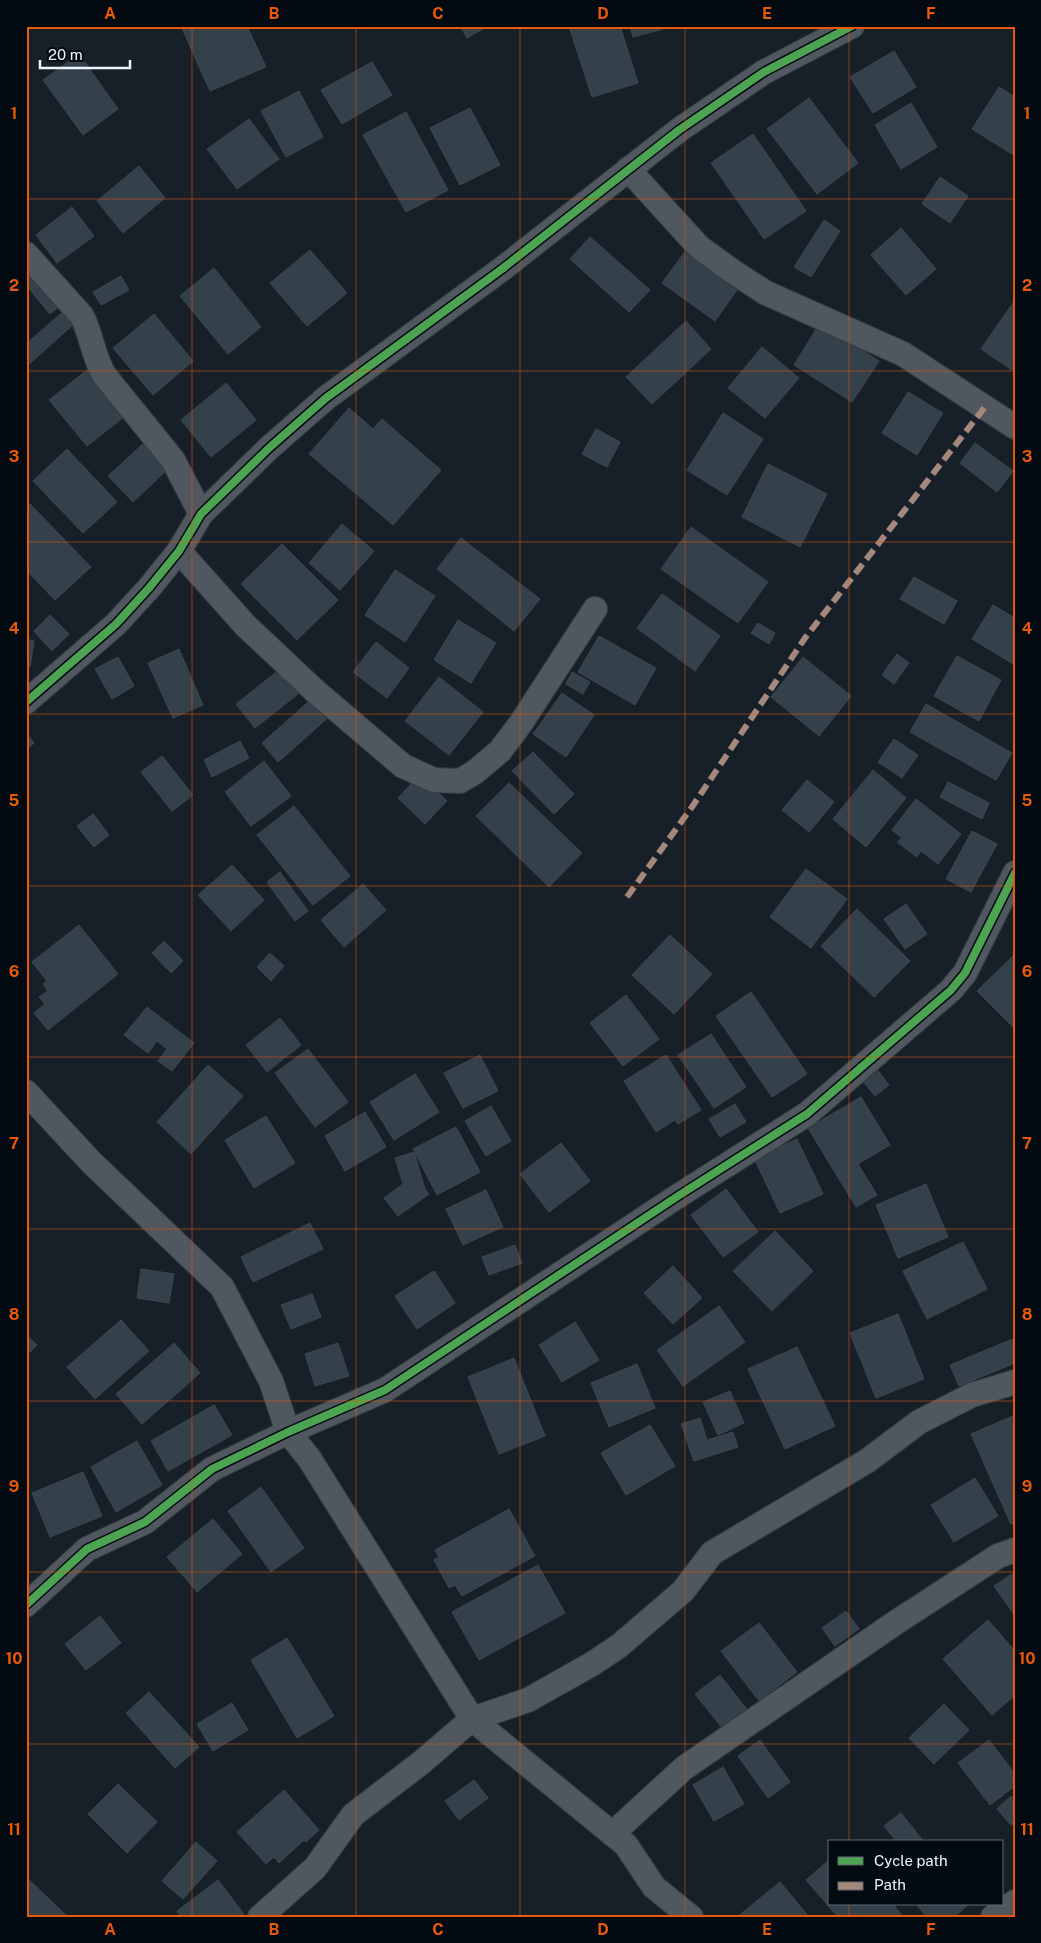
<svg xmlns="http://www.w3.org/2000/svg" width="1041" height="1943" viewBox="0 0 1041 1943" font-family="'Public Sans',sans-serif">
  <rect width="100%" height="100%" fill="#172028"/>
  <!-- building -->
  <g fill="#34404a" stroke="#3f464d">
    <path d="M181,26H247L266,67L210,91Z"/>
    <path d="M460,26H488L467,38Z"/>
    <path d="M569,26H620L638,83L592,97Z"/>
    <path d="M630,26H674L633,37Z"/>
    <path d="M894,51L916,87L873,113L850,77Z"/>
    <path d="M79,54L118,109L83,135L43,80Z"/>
    <path d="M372,62L392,95L342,124L321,90Z"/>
    <path d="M999,87L1015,97V156L972,129Z"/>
    <path d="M299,91L323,137L286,157L261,111Z"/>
    <path d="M809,98L858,163L817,194L767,129Z"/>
    <path d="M911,103L937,147L901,169L875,125Z"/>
    <path d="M470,108L500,165L460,185L430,128Z"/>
    <path d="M406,112L448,190L406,212L363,135Z"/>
    <path d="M249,119L279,159L237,189L207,149Z"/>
    <path d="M753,134L806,211L764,239L711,163Z"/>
    <path d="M139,166L165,198L123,233L97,201Z"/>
    <path d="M940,177L968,196L950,223L922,204Z"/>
    <path d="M72,207L94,236L57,263L36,235Z"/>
    <path d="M824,220L840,231L811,277L794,267Z"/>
    <path d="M901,228L936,269L906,295L871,255Z"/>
    <path d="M590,237L650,290L629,312L570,259Z"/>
    <path d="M690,245L742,283L715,321L662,283Z"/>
    <path d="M310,250L347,293L307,326L270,283Z"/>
    <path d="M26,261L62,304L50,314L26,285Z"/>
    <path d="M214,268L261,327L228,354L180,296Z"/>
    <path d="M121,276L129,290L101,305L93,292Z"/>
    <path d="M1015,300V372L981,349Z"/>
    <path d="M64,311L75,323L26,367V344Z"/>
    <path d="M154,314L193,361L153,395L113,348Z"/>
    <path d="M686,321L711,349L652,404L626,377Z"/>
    <path d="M820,323L879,361L852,402L794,365Z"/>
    <path d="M762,347L799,378L765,418L728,388Z"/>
    <path d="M87,370L125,416L87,446L49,400Z"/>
    <path d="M226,383L256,420L211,457L181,420Z"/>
    <path d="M908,392L943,413L917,455L882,433Z"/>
    <path d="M349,408L373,429L382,419L441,470L393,525L309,454Z"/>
    <path d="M723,413L763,439L727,495L687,470Z"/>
    <path d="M596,429L620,442L607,467L582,454Z"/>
    <path d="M145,442L169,468L133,502L108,476Z"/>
    <path d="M975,443L1013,471L997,492L960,463Z"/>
    <path d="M67,449L117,502L83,533L33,481Z"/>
    <path d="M768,464L827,494L800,547L742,517Z"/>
    <path d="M30,504L91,567L55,600L26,570V507Z"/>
    <path d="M342,524L374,551L340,590L309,563Z"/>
    <path d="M691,527L768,582L738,623L661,569Z"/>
    <path d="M461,538L540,599L514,631L437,569Z"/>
    <path d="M282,544L338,600L297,640L241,584Z"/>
    <path d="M395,570L435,596L405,642L365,615Z"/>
    <path d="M914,577L957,601L944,624L900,599Z"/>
    <path d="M662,594L720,636L695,671L637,628Z"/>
    <path d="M993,605L1015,618V665L972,639Z"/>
    <path d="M50,615L69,634L52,651L34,631Z"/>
    <path d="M458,620L496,643L471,683L434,660Z"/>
    <path d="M758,623L775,633L769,644L751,633Z"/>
    <path d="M599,636L656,668L635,705L578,672Z"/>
    <path d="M26,639L34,641L30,667L26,666Z"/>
    <path d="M376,642L409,668L387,698L353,672Z"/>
    <path d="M179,649L203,705L173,718L148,663Z"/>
    <path d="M897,654L909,663L894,684L882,675Z"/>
    <path d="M957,656L1001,680L979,721L934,696Z"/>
    <path d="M118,657L134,686L112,699L95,669Z"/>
    <path d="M803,657L851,696L819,736L771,697Z"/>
    <path d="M284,666L303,690L255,728L236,704Z"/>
    <path d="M572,672L590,682L583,694L566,684Z"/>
    <path d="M439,677L483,712L449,755L405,721Z"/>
    <path d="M562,693L594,715L566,757L533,734Z"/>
    <path d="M315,696L331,715L278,762L262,743Z"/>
    <path d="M926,704L1012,753L996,780L910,732Z"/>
    <path d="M26,733L34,743L26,750Z"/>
    <path d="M894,739L918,755L902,778L878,762Z"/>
    <path d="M240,741L249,758L212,777L204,760Z"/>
    <path d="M533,752L574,794L554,814L512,771Z"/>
    <path d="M162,756L193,795L172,811L141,772Z"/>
    <path d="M264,761L291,796L251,826L225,792Z"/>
    <path d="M873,770L906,798L866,847L833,819Z"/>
    <path d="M419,775L447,801L425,824L398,798Z"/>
    <path d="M807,780L834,802L809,832L782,810Z"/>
    <path d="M948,782L989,803L982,819L940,797Z"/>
    <path d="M509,783L582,853L549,887L476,816Z"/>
    <path d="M916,799L961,834L938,864L921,851L917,857L897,842L902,838L892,830Z"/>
    <path d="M294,806L350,876L313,905L257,835Z"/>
    <path d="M93,814L109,835L94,847L77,826Z"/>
    <path d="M972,831L997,844L971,892L946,879Z"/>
    <path d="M232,865L264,900L231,931L198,895Z"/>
    <path d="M806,869L847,899L811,948L770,917Z"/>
    <path d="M280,872L308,911L295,921L267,882Z"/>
    <path d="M363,884L386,910L344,947L321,920Z"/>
    <path d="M906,904L927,934L905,949L884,919Z"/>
    <path d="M857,909L910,961L874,997L821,946Z"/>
    <path d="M79,925L118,974L48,1030L34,1013L45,1004L39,997L48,991L43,984L47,981L32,962Z"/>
    <path d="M670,935L712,974L674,1014L632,975Z"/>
    <path d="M164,941L183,961L171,973L152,953Z"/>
    <path d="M270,953L284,966L271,981L257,967Z"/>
    <path d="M1015,954V1029L977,991Z"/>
    <path d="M751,992L807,1074L772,1097L716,1016Z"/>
    <path d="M626,995L659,1039L623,1066L590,1023Z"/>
    <path d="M147,1007L194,1043L172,1071L158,1061L167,1049L157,1041L148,1053L124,1035Z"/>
    <path d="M280,1018L301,1045L267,1072L246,1045Z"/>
    <path d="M711,1034L746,1087L714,1108L678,1055Z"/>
    <path d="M308,1049L348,1102L315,1127L275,1073Z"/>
    <path d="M480,1055L498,1091L463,1108L444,1073Z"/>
    <path d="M666,1055L701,1110L678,1124L675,1120L656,1132L624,1081Z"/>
    <path d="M873,1064L889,1085L875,1096L858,1075Z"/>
    <path d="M208,1065L243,1096L191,1154L157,1122Z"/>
    <path d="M415,1074L439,1112L394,1140L370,1102Z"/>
    <path d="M861,1097L890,1145L858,1164L877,1195L856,1207L808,1128Z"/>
    <path d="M735,1104L746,1122L720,1137L709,1119Z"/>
    <path d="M491,1106L511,1141L486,1156L465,1121Z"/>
    <path d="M365,1112L386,1147L345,1171L325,1136Z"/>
    <path d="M266,1116L295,1163L254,1188L225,1140Z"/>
    <path d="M456,1127L480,1172L437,1195L413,1149Z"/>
    <path d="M797,1139L823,1194L780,1213L754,1158Z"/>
    <path d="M561,1143L590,1181L549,1212L520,1174Z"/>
    <path d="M414,1152L425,1189L429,1194L398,1216L384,1198L403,1184L395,1158Z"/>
    <path d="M926,1184L948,1237L898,1258L876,1205Z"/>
    <path d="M726,1189L758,1232L723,1257L691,1215Z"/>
    <path d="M486,1190L503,1227L463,1245L446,1209Z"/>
    <path d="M310,1223L323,1249L253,1282L241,1257Z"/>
    <path d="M775,1231L813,1271L772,1311L733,1271Z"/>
    <path d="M963,1242L987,1289L927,1319L903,1271Z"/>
    <path d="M515,1245L522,1263L489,1275L482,1257Z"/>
    <path d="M673,1266L702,1298L673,1324L644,1293Z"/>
    <path d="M141,1269L174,1274L169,1303L137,1298Z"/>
    <path d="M434,1271L455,1303L417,1329L395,1296Z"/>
    <path d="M312,1294L321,1317L291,1329L281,1305Z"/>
    <path d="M719,1306L745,1342L683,1386L657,1350Z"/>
    <path d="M898,1314L924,1379L876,1398L850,1333Z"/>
    <path d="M121,1320L149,1351L95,1399L67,1367Z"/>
    <path d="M575,1322L599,1360L562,1382L539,1345Z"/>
    <path d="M26,1335L37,1345L26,1356Z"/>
    <path d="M1015,1338V1363L959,1386L950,1365Z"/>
    <path d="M174,1343L200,1373L142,1424L116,1394Z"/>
    <path d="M338,1343L349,1376L315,1386L305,1354Z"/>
    <path d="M797,1347L835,1426L785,1449L748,1369Z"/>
    <path d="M514,1358L545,1436L499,1454L468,1377Z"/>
    <path d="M637,1364L655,1408L609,1427L591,1383Z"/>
    <path d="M730,1391L744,1423L718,1435L703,1402Z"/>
    <path d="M214,1405L232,1435L168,1471L151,1441Z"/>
    <path d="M1015,1415V1523L1011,1524L971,1434Z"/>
    <path d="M700,1418L707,1440L733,1432L738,1447L694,1461L681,1424Z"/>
    <path d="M650,1425L675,1466L626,1495L601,1453Z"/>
    <path d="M137,1441L162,1485L116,1512L91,1467Z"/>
    <path d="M83,1472L102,1516L50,1537L32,1493Z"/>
    <path d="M975,1478L998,1516L954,1542L931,1505Z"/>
    <path d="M261,1487L304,1548L271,1572L228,1511Z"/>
    <path d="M509,1509L535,1556L462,1596L455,1585L449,1588L434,1560L439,1557L435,1550Z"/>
    <path d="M213,1519L242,1554L197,1592L167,1557Z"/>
    <path d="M538,1565L565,1613L479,1660L452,1612Z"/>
    <path d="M1015,1572V1616L994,1586Z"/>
    <path d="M846,1611L859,1629L835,1646L822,1628Z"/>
    <path d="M100,1616L121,1643L86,1670L65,1644Z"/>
    <path d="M988,1620L1015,1651V1695L992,1715L943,1659Z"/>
    <path d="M759,1623L797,1672L759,1701L721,1651Z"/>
    <path d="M287,1638L334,1716L297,1738L251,1660Z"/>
    <path d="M720,1675L748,1711L724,1730L695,1694Z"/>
    <path d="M149,1692L199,1747L175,1768L126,1713Z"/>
    <path d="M232,1703L248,1730L213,1751L197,1724Z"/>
    <path d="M944,1704L969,1730L934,1764L909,1738Z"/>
    <path d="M760,1740L790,1782L768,1798L738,1756Z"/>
    <path d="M989,1740L1015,1774V1786L990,1805L958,1763Z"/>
    <path d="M723,1767L744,1804L714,1821L693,1785Z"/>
    <path d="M474,1780L488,1798L459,1820L445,1801Z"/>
    <path d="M118,1784L157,1822L127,1853L88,1814Z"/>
    <path d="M284,1790L319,1830L306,1842L304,1840L279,1863L274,1857L266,1864L237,1832Z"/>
    <path d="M1011,1796L1015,1800V1822L1011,1825L997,1809Z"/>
    <path d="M901,1813L924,1842H897L884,1826Z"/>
    <path d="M196,1842L217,1861L183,1899L162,1881Z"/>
    <path d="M830,1859V1904H893L903,1917H838L806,1880Z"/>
    <path d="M26,1877L68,1917H26Z"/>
    <path d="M218,1880L246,1917H181L177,1911Z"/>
    <path d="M780,1882L809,1917H737Z"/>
    <path d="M916,1904H969L954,1917H927Z"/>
  </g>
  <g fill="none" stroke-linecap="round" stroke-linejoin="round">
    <defs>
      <g id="minor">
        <path d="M628,169L699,247L732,271L766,293L903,354L1015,427"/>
        <path d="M26,254L82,316C92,336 93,357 105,376L173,460L201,514"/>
        <path d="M179,551L245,625L315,691L403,766L434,780L460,781L475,772L500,751L521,723L595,609"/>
        <path d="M26,702L116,624L149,588L179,551L201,514L269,448L326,398L502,269L679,130L764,72L852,26"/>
        <path d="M26,1092L92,1163L222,1287L271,1381L288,1432L309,1458L472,1719L626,1845L654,1887L691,1917"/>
        <path d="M26,1605L87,1549L145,1522L212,1469L288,1432L385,1390L678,1196L807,1114L951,990L965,973L1015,873"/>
        <path d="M612,1834L684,1768L898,1621L998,1556L1015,1550"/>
        <path d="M260,1917L315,1868L353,1815L422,1762L472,1719L528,1700L592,1664L619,1646L683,1591L712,1553L867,1461L919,1422L972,1395L1015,1382"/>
        <path d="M993,1917L1015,1902"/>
      </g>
    </defs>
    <!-- minor casing -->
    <use href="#minor" stroke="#363c44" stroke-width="26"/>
    <!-- minor -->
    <use href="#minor" stroke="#50575f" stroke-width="24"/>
    <!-- quiet -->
    <path stroke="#a5887d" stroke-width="6" stroke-dasharray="12 6" stroke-linecap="butt" d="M627,897L692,807L805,638L985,407"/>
    <defs>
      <g id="cycleway">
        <path d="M26,702L116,624L149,588L179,551L201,514L269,448L326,398L502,269L679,130L764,72L852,26"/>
        <path d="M26,1605L87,1549L145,1522L212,1469L288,1432L385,1390L678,1196L807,1114L951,990L965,973L1015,873"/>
      </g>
    </defs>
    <!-- cycleway casing -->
    <use href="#cycleway" stroke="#040a11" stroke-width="11"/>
    <!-- cycleway -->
    <use href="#cycleway" stroke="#4ca352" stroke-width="8"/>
  </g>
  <!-- grid -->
  <path fill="none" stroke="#e8590c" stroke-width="1" stroke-opacity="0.55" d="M192,26V1917M356,26V1917M520,26V1917M685,26V1917M849,26V1842M26,199H1015M26,371H1015M26,542H1015M26,714H1015M26,886H1015M26,1057H1015M26,1229H1015M26,1401H1015M26,1572H1015M26,1744H1015M849,1904V1917"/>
  <!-- border -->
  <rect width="1041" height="1943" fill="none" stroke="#040a11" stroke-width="55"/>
  <!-- legend -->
  <rect x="828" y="1840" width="175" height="65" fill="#040a11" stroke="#61686f"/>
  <rect x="838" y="1857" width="25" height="8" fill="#4ca352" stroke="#61686f"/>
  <text x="874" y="1866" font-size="15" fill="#ecf5fd">Cycle path</text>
  <rect x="838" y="1882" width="25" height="8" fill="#a5887d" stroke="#61686f"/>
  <text x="874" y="1890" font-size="15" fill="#ecf5fd">Path</text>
  <!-- scale -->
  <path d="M40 60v8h90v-8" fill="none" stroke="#ecf5fd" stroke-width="2.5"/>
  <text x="48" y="60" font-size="15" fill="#ecf5fd" stroke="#040a11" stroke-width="4" paint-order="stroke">20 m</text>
  <rect x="28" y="28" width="986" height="1888" fill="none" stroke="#e8590c" stroke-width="2"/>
  <g font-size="16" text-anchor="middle" font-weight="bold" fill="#e8590c">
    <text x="110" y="19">A</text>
    <text x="274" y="19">B</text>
    <text x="438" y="19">C</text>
    <text x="603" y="19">D</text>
    <text x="767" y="19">E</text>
    <text x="931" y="19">F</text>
    <text x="14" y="119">1</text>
    <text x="1027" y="119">1</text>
    <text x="14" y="291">2</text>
    <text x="1027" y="291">2</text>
    <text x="14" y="462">3</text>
    <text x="1027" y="462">3</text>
    <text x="14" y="634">4</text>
    <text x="1027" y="634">4</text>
    <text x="14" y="806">5</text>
    <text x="1027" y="806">5</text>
    <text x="14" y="977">6</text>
    <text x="1027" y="977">6</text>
    <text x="14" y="1149">7</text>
    <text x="1027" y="1149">7</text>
    <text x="14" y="1320">8</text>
    <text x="1027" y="1320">8</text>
    <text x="14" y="1492">9</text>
    <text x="1027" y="1492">9</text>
    <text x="14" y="1664">10</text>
    <text x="1027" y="1664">10</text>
    <text x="14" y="1835">11</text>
    <text x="1027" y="1835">11</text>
    <text x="110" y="1935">A</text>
    <text x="274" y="1935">B</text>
    <text x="438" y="1935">C</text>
    <text x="603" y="1935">D</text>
    <text x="767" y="1935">E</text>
    <text x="931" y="1935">F</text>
  </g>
</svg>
